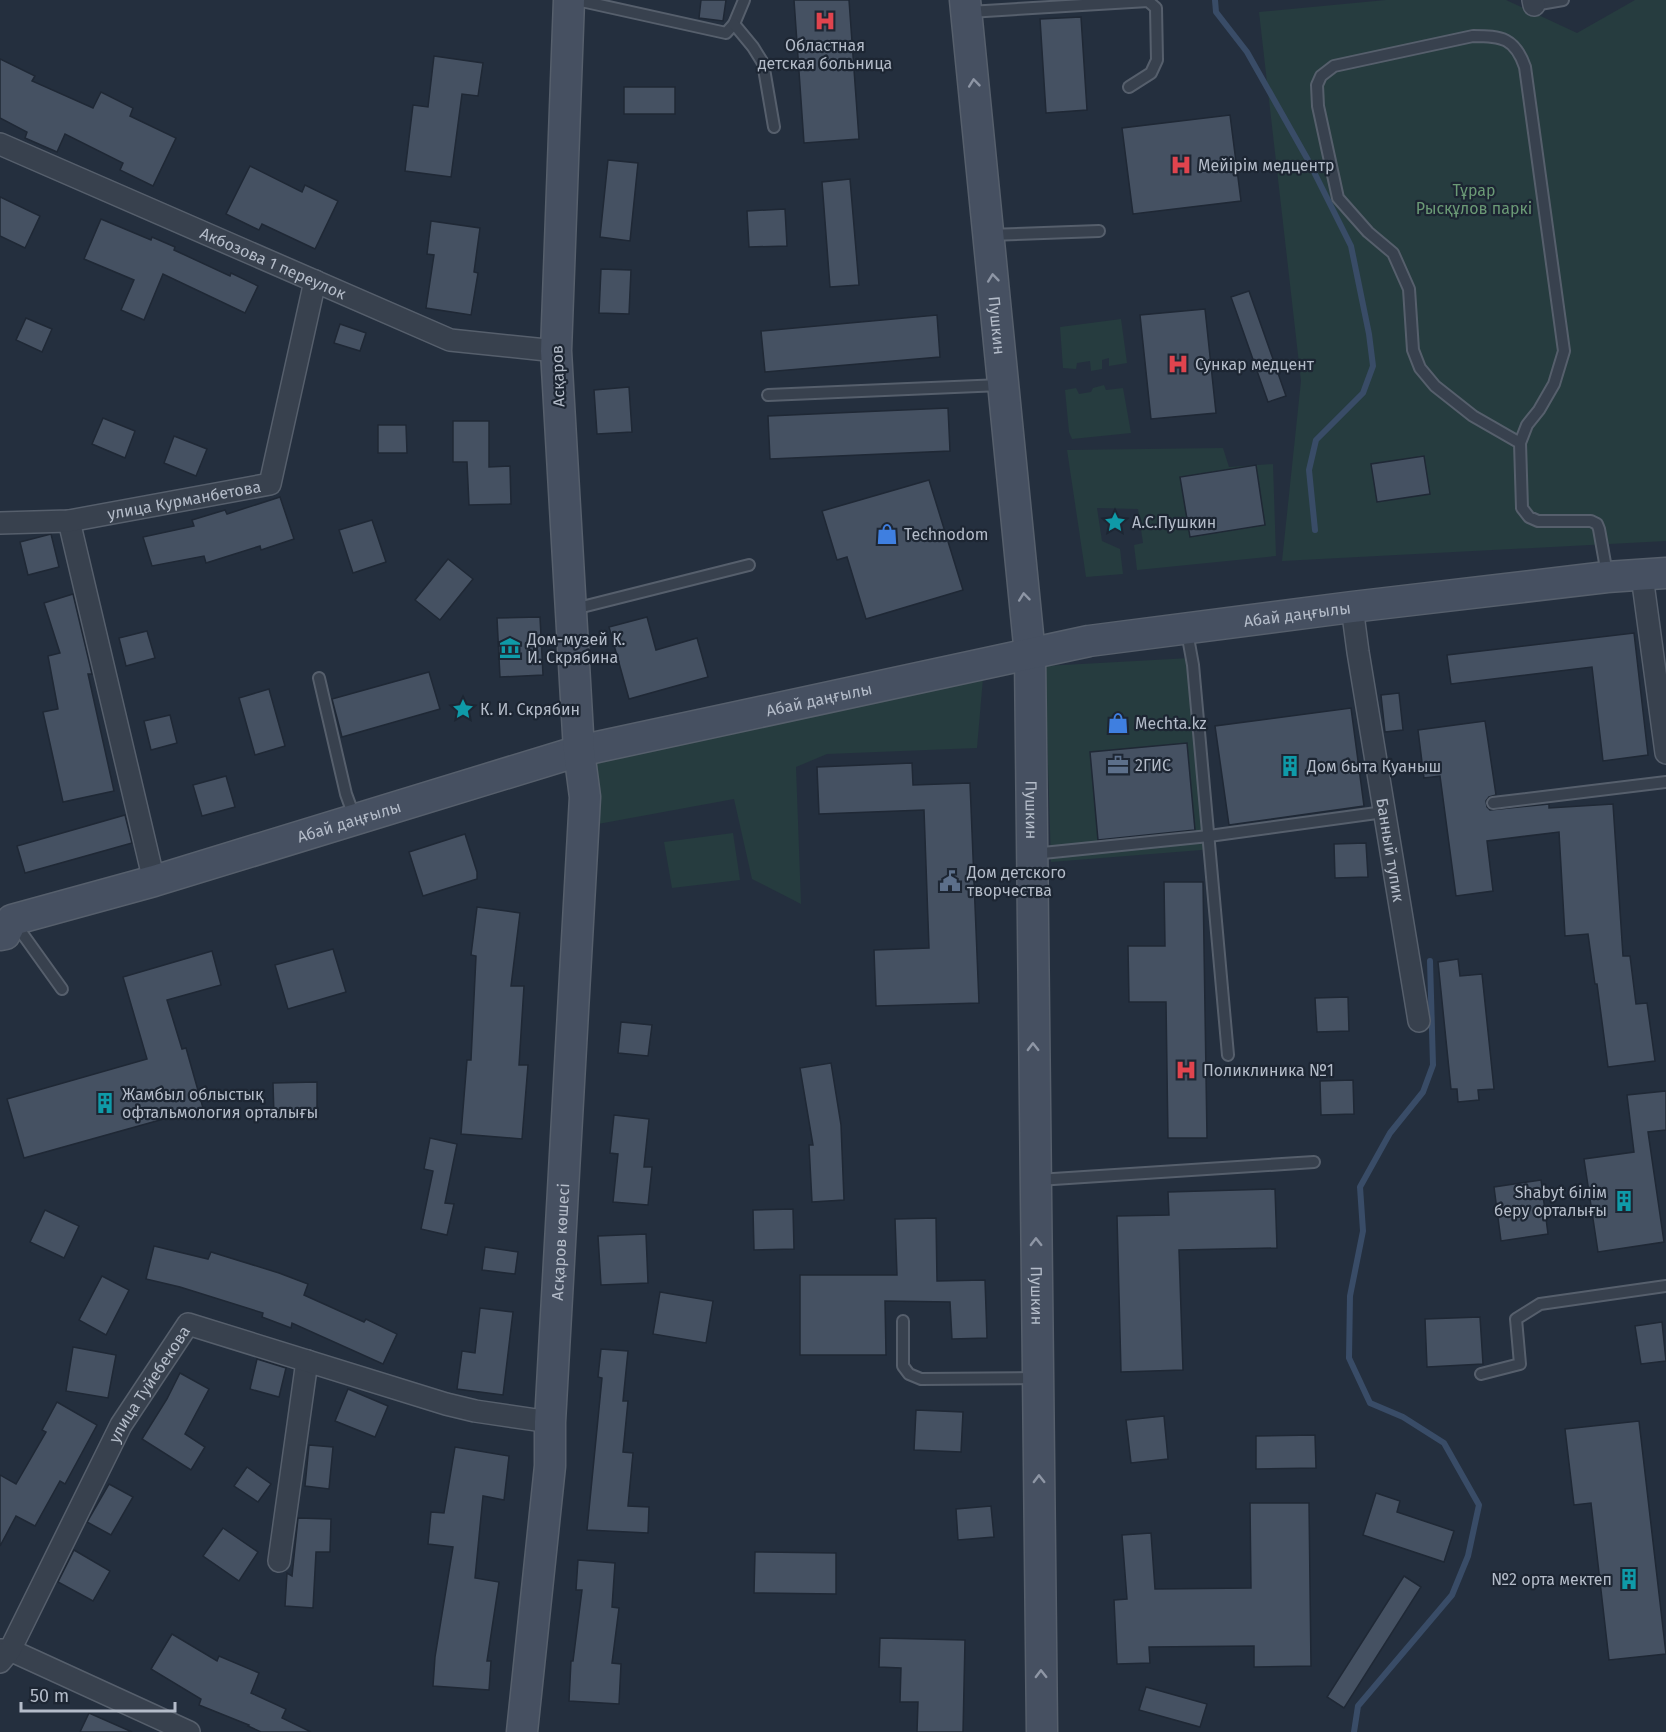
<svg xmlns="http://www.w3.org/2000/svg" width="1666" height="1732" viewBox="0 0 1666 1732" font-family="'Fira Sans',sans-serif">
  <rect width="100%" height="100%" fill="#242f3e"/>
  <!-- green -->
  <g fill="#263c3f">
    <path d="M1386,0H1506L1577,33L1635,0H1666V541L1282,561L1301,381L1259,12Z"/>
    <path d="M1121,319L1127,363L1109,366V358L1102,360V369L1091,371L1090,361L1077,363L1076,369L1063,368L1060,327Z"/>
    <path d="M1104,385L1106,390L1123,388L1131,433L1072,439L1069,432L1065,390L1076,388L1079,394L1091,392L1093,388Z"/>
    <path d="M1223,448L1229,467L1273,464L1276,556L1137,570L1134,545L1143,543L1138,509L1097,508L1102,541L1120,549L1123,574L1086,577L1067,450Z"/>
    <path d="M1190,658L1214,849L1051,862L1045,666Z"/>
    <path d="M983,678L977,748L827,754L796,767L801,904L752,879L734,799L598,824L582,737Z"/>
    <path d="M733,833L740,880L672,888L664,842Z"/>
  </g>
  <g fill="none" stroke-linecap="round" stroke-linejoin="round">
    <!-- stream -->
    <g stroke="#394c67" stroke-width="6">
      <path d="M1215,0L1216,12L1247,52L1308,160L1351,246L1369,334L1373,366L1363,393L1316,440L1309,470L1315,530"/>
      <path d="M1354,1732L1358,1706L1452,1595L1468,1556L1479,1505L1444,1443L1403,1417L1370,1403L1349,1358L1350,1296L1363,1231L1360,1187L1390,1133L1423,1092L1433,1065L1430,961"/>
    </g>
  </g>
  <!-- building -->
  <g fill="#455162" stroke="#1f2835" stroke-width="1.5">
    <path d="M701,0H726L723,21L699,18Z"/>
    <path d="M794,0H849L859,139L804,143Z"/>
    <path d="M1081,17L1087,110L1046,113L1040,19Z"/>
    <path d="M434,56L483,63L478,96L462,94L451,177L405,171L413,105L428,107Z"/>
    <path d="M0,59L35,76L32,81L93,108L101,92L133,108L130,116L176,138L153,186L120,170L123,163L65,134L57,152L25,138L27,132L0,118Z"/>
    <rect x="624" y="87" width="51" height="27"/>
    <path d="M1230,115L1241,201L1133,214L1122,128Z"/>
    <path d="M608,160L638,163L630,241L600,237Z"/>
    <path d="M250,166L302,192L305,185L338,201L315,249L262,224L259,230L226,214Z"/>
    <path d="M850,179L859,285L830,287L822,182Z"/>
    <path d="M0,197L40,216L25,248L0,236Z"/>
    <path d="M785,209L787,246L749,247L747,211Z"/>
    <path d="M101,219L151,240L152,237L175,247L174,250L230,276L231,273L258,286L245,313L163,274L144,320L121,310L134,280L84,259Z"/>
    <path d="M431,221L480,228L474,272L478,273L471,315L426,308L434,255L427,254Z"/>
    <path d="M601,269L631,270L629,314L599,313Z"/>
    <path d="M1249,291L1286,396L1268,402L1231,297Z"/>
    <path d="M1205,309L1216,413L1151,419L1140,315Z"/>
    <path d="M937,315L940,357L765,372L761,331Z"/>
    <path d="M26,318L52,329L42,352L16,340Z"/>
    <path d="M340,324L366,333L360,351L334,343Z"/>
    <path d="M629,387L632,432L597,434L594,390Z"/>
    <path d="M948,408L950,451L770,459L768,416Z"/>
    <path d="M103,418L135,431L125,458L92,444Z"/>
    <path d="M453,421H489V467L510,466L511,504L469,505L467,462H453Z"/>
    <path d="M378,425H406L407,453H378Z"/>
    <path d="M174,436L207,449L196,476L164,463Z"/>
    <path d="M1424,456L1430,494L1377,502L1371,464Z"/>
    <path d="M1256,465L1265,525L1190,537L1180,477Z"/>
    <path d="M929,480L963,590L866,619L847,557L837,560L822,511Z"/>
    <path d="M280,497L294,539L261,550L260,546L206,563L204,556L152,566L143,537L194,526L192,520L225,510L227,514Z"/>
    <path d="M372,520L386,562L353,573L339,530Z"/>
    <path d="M51,534L59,567L28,575L20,542Z"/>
    <path d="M448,559L473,579L440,620L415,600Z"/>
    <path d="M73,594L92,674H88L114,791L63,802L43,712L58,709L48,656L60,653L44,603Z"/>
    <path d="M540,617L543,675L500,677L497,618Z"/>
    <path d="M647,617L656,650L697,638L708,677L629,699L609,627Z"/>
    <path d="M147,631L155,658L126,666L119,638Z"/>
    <path d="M1634,633L1648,755L1603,761L1592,667L1451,684L1447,655Z"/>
    <path d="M429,672L440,709L342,737L332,699Z"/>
    <path d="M269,689L285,746L255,755L239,698Z"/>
    <path d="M1399,693L1403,730L1385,732L1381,695Z"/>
    <path d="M1351,708L1364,806L1229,825L1215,726Z"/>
    <path d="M170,715L177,743L151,750L144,721Z"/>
    <path d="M1485,721L1496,795L1489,797L1486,801L1487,807L1490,810L1549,804V808L1613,804L1623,956H1630L1636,1004L1647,1003L1655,1061L1608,1067L1597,984H1595L1588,934L1565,936L1559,832L1487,841L1493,891L1456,896L1440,776L1424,778L1418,730Z"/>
    <path d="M1187,743L1195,830L1098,840L1090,752Z"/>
    <path d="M912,763L913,785L970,783L979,1003L876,1006L874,950L929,948L924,810L819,814L817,767Z"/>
    <path d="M226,776L235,807L202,816L193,785Z"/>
    <path d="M125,815L132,843L25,873L17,846Z"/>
    <path d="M465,834L477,872V879L423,896L409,852Z"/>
    <path d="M1366,843L1368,877L1335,878L1334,844Z"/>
    <path d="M1164,882H1203L1207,1138H1168L1166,1002H1129L1128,946H1165Z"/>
    <path d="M477,907L520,913L511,986H524L519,1065H528L522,1139L461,1134L467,1060H471L476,956L471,955Z"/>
    <path d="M333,949L346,992L288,1009L275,965Z"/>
    <path d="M212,951L221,985L167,1000L182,1049L186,1048L203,1108L24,1158L7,1099L147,1059L123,977Z"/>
    <path d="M1458,959L1460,976L1482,974L1494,1089L1478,1090L1479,1100L1458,1102L1457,1089H1451L1438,962Z"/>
    <path d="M1348,997L1349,1031L1317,1032L1315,998Z"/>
    <path d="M621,1022L652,1025L648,1056L618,1053Z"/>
    <path d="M831,1063L841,1125L844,1200L812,1202L809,1145H813L800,1068Z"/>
    <path d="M1353,1080L1354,1114L1321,1115L1320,1081Z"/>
    <path d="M317,1082V1116H274L273,1083Z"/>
    <path d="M1666,1091V1130L1648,1132L1664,1242L1598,1252L1584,1159L1634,1152L1627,1095Z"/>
    <path d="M614,1115L649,1119L644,1167H652L648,1205L613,1202L618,1154L610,1153Z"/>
    <path d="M430,1138L457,1144L445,1203L454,1204L447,1235L421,1229L433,1171L424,1169Z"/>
    <path d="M1541,1180L1548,1234L1501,1241L1494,1187Z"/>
    <path d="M1275,1189L1277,1248L1179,1250L1183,1370L1121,1372L1117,1216L1169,1215L1168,1192Z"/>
    <path d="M793,1209L794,1249L754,1250L753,1210Z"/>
    <path d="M45,1210L79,1226L64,1258L30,1242Z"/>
    <path d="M936,1218L937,1281L985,1280L987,1338L952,1339L950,1302L885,1301L886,1355H800V1275H897L895,1219Z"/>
    <path d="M646,1234L648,1283L601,1285L598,1236Z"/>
    <path d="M154,1246L208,1259L211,1252L279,1273L308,1284L304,1295L364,1322L366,1319L397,1334L383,1364L292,1323L291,1328L262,1317L263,1313L180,1287L146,1279Z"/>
    <path d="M485,1247L518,1252L515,1274L482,1270Z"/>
    <path d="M102,1276L129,1290L106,1335L79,1320Z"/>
    <path d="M660,1292L713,1301L706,1343L653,1334Z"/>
    <path d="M480,1308L513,1312L503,1395L457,1389L462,1351L475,1353Z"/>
    <path d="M1480,1317L1483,1364L1427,1367L1425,1319Z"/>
    <path d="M1662,1322L1666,1361L1641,1364L1635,1326Z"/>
    <path d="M73,1347L116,1355L108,1398L66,1391Z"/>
    <path d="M601,1349L628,1351L623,1401H628L623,1452L633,1453L628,1506L649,1507L648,1533L587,1530L602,1378L598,1377Z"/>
    <path d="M257,1359L286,1368L279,1397L250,1389Z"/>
    <path d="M180,1373L209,1389L185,1434L205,1447L191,1470L142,1439L167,1399Z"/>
    <path d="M348,1389L388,1406L375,1437L335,1421Z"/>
    <path d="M57,1402L97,1425L65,1484L60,1481L35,1526L16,1516L0,1546V1475L16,1484L46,1432L42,1430Z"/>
    <path d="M916,1410L963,1412L961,1452L914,1450Z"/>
    <path d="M1164,1416L1168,1459L1131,1463L1126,1420Z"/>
    <path d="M1639,1421L1666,1654L1609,1660L1591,1503L1574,1505L1565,1429Z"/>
    <path d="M1315,1435L1316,1468L1256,1469V1436Z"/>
    <path d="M309,1445L333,1447L329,1489L305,1486Z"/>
    <path d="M455,1447L509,1456L504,1500L483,1496L475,1578L499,1582L487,1661H491L489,1690L433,1686L435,1657L453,1547L428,1544L431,1512L444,1513Z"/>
    <path d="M247,1467L271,1484L258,1502L234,1486Z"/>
    <path d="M109,1484L133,1497L111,1535L87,1522Z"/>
    <path d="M1376,1493L1400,1501L1397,1512L1454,1531L1444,1562L1363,1535Z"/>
    <path d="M1250,1503H1309L1311,1666L1254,1667V1646L1149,1647L1150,1663L1117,1664L1114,1600L1127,1599L1122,1535L1151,1533L1155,1589L1251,1588Z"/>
    <path d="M991,1506L994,1537L958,1540L956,1509Z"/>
    <path d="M298,1518L331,1519L330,1552H316L313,1608L285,1606L287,1573L292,1576Z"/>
    <path d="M223,1528L258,1552L239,1581L203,1556Z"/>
    <path d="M74,1550L110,1571L93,1601L58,1582Z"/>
    <path d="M755,1552L836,1553V1594L754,1593Z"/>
    <path d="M578,1560L615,1563L612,1607L619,1608L612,1663L621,1664L619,1704L569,1701L571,1661H573L582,1590H576Z"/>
    <path d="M1404,1576L1421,1587L1344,1708L1327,1697Z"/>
    <path d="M172,1634L217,1661L219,1656L259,1673L251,1693L286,1709L282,1718L311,1732H261L248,1726L249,1725L199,1705L201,1699L151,1669Z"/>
    <path d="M880,1638L965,1640L963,1732H917L918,1702H900L901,1668L879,1667Z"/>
    <path d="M1146,1687L1207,1704L1200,1727L1139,1710Z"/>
    <path d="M89,1713L132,1732H80Z"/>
  </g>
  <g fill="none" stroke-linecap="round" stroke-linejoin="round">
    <defs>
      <g id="lane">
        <path d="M577,0L726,33L734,24L744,0"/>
        <path d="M1534,5L1563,0"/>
        <path d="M969,12L1148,1L1156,8L1157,60L1151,73L1129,87"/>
        <path d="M734,24L753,47L763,63L774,127"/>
        <path d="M989,235L1099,231"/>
        <path d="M768,395L1001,385"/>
        <path d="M1520,443L1473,416L1435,386L1420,368L1413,350L1409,289L1393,253L1368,232L1338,198L1318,106L1317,85L1321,76L1334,66L1473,36C1502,36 1515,38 1525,67L1564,351L1554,384L1539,410L1527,425L1520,443L1522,508L1529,517L1538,521H1591L1597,524L1599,529L1607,574"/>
        <path d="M574,609L749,565"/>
        <path d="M1187,632L1193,665L1228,1055"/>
        <path d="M319,678L346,794L354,816"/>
        <path d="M1493,803L1666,782"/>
        <path d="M1033,854L1209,836L1384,812"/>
        <path d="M14,922L62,989"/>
        <path d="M1038,1180L1314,1162"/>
        <path d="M903,1321V1366L909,1374L921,1379L1036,1378"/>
        <path d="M1481,1374L1520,1364L1516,1319L1540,1304L1666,1286"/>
      </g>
      <g id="street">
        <path d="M1533,0L1534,5"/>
        <path id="s1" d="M0,144L450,340L556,351"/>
        <path d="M69,521L154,881"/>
        <path id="s2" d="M0,523L69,521L270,484L315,281"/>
        <path d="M1642,576L1666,753"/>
        <path id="s3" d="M1352,607L1358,652L1419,1021"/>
        <path d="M279,1561L307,1361"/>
        <path d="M0,1650H10L189,1732"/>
        <path id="s4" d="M0,1662L10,1650L121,1425L188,1324L446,1404L475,1411L550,1422"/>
      </g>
      <g id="secondary">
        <path id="s5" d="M965,0L1030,655L1042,1732"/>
        <path id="s6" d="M0,935L5,934L12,920L154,881L579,751L1089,641L1352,607L1607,577L1666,573"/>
        <path id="s7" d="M522,1732L550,1466V1422L585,797L579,751L556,351L569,0"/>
      </g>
    </defs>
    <!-- lane casing -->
    <use href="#lane" stroke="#565f6c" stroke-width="14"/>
    <!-- street casing -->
    <use href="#street" stroke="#565f6c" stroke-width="24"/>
    <!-- secondary casing -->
    <use href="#secondary" stroke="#565f6c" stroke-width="33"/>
    <!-- lane -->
    <use href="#lane" stroke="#38414e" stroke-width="10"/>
    <!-- street -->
    <use href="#street" stroke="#38414e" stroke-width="21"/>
    <!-- secondary -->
    <use href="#secondary" stroke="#465061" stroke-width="30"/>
  </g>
  <!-- one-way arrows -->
  <defs><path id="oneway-chevron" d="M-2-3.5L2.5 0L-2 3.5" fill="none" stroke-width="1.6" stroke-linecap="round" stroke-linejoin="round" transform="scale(1.5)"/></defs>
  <g stroke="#8e96a5">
    <use href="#oneway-chevron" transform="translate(974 83) rotate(-96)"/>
    <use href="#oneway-chevron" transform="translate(993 278) rotate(-96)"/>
    <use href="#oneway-chevron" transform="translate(1024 597) rotate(-96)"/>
    <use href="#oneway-chevron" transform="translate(1033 1047) rotate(-91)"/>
    <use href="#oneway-chevron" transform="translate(1036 1242) rotate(-91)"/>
    <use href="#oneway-chevron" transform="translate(1039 1479) rotate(-91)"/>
    <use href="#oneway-chevron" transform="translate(1041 1674) rotate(-91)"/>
  </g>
  <!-- icons -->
  <defs>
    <symbol id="hospital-bare" viewBox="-9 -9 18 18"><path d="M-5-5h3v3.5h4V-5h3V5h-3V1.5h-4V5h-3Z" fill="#e0444e" stroke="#1d2633" stroke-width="2.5" paint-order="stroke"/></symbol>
    <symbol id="sight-bare" viewBox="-9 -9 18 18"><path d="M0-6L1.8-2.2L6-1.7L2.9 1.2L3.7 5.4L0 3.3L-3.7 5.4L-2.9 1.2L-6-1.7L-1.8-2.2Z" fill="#0f9aa8" stroke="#1d2633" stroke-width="2.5" paint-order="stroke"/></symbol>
    <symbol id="shop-bare" viewBox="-9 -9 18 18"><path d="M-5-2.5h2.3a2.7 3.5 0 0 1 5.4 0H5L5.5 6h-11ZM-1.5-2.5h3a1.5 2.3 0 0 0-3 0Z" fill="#3f7fe0" stroke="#1d2633" stroke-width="2.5" paint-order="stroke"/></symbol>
    <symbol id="museum-bare" viewBox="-9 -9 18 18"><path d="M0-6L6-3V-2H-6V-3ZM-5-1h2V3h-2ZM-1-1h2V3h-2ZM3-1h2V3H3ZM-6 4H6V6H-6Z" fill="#0f9aa8" stroke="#1d2633" stroke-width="2.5" paint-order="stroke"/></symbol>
    <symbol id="office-bare" viewBox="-9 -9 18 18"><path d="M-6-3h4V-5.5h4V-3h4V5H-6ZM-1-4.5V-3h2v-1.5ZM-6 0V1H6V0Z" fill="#5c6f8a" stroke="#1d2633" stroke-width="2.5" paint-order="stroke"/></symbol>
    <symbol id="building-bare" viewBox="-9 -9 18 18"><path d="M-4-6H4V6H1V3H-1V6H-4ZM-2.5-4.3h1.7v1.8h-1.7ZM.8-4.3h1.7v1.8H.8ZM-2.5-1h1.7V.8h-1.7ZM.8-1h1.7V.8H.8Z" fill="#0f9aa8" stroke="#1d2633" stroke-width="2.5" paint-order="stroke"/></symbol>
    <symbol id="civic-bare" viewBox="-9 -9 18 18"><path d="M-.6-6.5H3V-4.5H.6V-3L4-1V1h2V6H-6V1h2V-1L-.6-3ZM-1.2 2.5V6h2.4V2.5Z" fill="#5c6f8a" stroke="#1d2633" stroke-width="2.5" paint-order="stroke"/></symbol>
  </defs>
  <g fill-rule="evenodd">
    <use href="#hospital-bare" x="810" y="6" width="30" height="30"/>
    <use href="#hospital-bare" x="1166" y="150" width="30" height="30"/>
    <use href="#hospital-bare" x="1163" y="349" width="30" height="30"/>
    <use href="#sight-bare" x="1100" y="507" width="30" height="30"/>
    <use href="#shop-bare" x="872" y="519" width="30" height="30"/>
    <use href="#museum-bare" x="495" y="633" width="30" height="30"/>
    <use href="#sight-bare" x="448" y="694" width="30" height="30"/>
    <use href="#shop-bare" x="1103" y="708" width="30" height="30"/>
    <use href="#office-bare" x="1103" y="750" width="30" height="30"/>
    <use href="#building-bare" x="1275" y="751" width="30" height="30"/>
    <use href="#civic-bare" x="935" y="866" width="30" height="30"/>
    <use href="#hospital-bare" x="1171" y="1055" width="30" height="30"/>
    <use href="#building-bare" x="90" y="1088" width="30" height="30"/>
    <use href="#building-bare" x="1609" y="1186" width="30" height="30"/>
    <use href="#building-bare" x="1614" y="1564" width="30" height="30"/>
  </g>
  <g text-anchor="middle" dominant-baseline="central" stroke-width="4.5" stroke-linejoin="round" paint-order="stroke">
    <!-- poi labels -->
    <g font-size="16" fill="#b4bcc9" stroke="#1d2633" text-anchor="start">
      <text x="825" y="45" text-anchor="middle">Областная<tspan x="825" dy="18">детская больница</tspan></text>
      <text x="1198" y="165">Мейірім медцентр</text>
      <text x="1195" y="364">Сункар медцент</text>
      <text x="1132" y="522">А.С.Пушкин</text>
      <text x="904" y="534">Technodom</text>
      <text x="527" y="639">Дом-музей К.<tspan x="527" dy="18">И. Скрябина</tspan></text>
      <text x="480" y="709">К. И. Скрябин</text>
      <text x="1135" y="723">Mechta.kz</text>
      <text x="1135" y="765">2ГИС</text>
      <text x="1307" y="766">Дом быта Куаныш</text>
      <text x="967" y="872">Дом детского<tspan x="967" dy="18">творчества</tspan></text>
      <text x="1203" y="1070">Поликлиника №1</text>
      <text x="122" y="1094">Жамбыл облыстық<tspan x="122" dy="18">офтальмология орталығы</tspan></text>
      <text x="1607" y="1192" text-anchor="end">Shabyt білім<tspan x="1607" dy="18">беру орталығы</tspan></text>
      <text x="1612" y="1579" text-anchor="end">№2 орта мектеп</text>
    </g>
    <!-- park labels -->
    <g font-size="16" fill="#6b9a76" stroke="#1d2633">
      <text x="1474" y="190">Тұрар<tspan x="1474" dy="18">Рысқұлов паркі</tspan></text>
    </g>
    <!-- street labels -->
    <g font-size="16" fill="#b4bcc9" stroke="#1d2633">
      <text stroke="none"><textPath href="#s1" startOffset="298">Акбозова 1 переулок</textPath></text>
      <text stroke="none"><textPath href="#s5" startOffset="327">Пушкин</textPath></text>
      <text transform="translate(558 376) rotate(-92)">Асқаров</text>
      <text stroke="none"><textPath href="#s2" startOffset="186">улица Курманбетова</textPath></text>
      <text stroke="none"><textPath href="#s6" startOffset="1344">Абай даңғылы</textPath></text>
      <text stroke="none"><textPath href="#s6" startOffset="858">Абай даңғылы</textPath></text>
      <text stroke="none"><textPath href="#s5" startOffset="813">Пушкин</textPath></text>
      <text stroke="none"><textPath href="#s6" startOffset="372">Абай даңғылы</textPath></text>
      <text stroke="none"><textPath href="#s3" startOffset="246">Банный тупик</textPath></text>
      <text stroke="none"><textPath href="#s7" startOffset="492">Асқаров көшесі</textPath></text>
      <text stroke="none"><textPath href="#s5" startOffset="1299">Пушкин</textPath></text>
      <text stroke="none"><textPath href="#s4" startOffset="316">улица Туйебекова</textPath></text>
    </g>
  </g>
  <!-- scale -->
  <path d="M21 1702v9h154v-9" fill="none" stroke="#b4bcc9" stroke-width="3"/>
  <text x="30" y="1702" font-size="18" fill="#b4bcc9" stroke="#1d2633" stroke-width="4.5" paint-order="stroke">50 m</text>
</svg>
